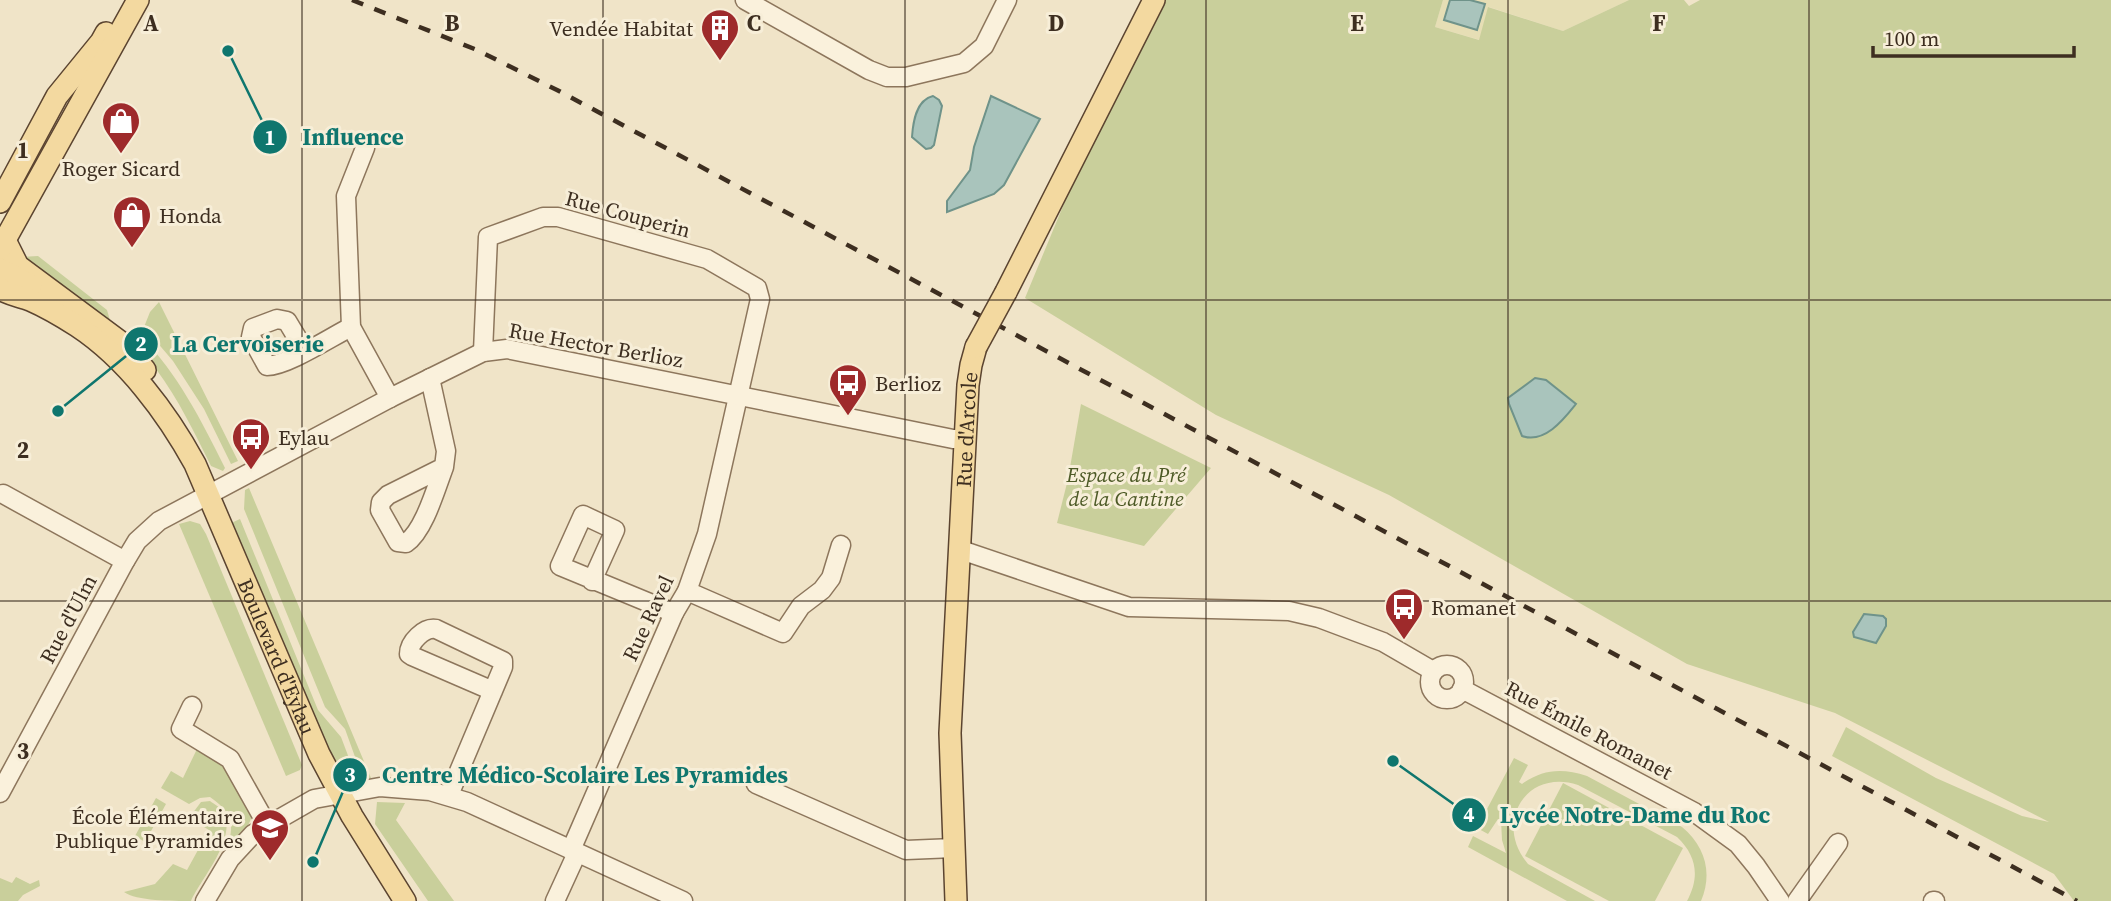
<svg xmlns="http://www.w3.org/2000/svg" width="2111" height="901" viewBox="0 0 2111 901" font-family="'Source Serif 4',serif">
  <rect width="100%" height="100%" fill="#f0e4c8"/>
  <!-- farmland -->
  <path fill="#e6deb5" d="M1443,0H1629L1563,31L1489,7L1480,40L1435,27Z"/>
  <!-- green -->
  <g fill="#c9cf9b">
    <path d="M1157,0H1443L1435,27L1479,40L1488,7L1563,31L1629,0H1684L1689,6L1700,0H2111V901H2074L2054,874L1832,756L1846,727L1936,778L2022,816L2049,822L1835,713L1687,664L1389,495L1216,415L1025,298L1123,61Z"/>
    <path d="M38,256L107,310L111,324L74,294L43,277L21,257Z"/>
    <path d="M159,302L238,461L231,464L204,409L173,361L144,327L150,312Z"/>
    <path d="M140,335C178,374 201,420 225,468L223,471L211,466C194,432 179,400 156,369C148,359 138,349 140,335Z"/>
    <path d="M1081,404L1211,468L1144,546L1057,523L1068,479Z"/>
    <path d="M249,488L371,778L363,779L345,729L325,707L244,509L245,490Z"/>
    <path d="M240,519L318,710L341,737L355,774L352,776H341L326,747L229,524Z"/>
    <path d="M190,521L200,524L206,534L302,765L300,770L286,776L179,524Z"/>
    <path d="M197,749L230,768L253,814L247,828L227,851C234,823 234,814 210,797L200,798L189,804L161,788L171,771L183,778Z"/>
    <path d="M1514,758L1528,765L1519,782L1522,784C1543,769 1562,768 1587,776L1682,827C1705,846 1713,873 1701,901H1687C1700,877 1697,856 1677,837L1578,785C1526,768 1493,823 1528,864L1595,901H1567L1468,847L1473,836L1506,853L1502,840L1501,820L1498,819L1488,834L1477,828Z"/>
    <path d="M1563,783L1683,848L1655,901H1609L1525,856Z"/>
    <path d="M156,798L166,804L145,842L135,836Z"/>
    <path d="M210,801C214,804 220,807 223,811C238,838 202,877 191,901C173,901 136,901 124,892L155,884L173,864L187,870L209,830L189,818L201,802Z"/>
    <path d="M377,802L405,803L396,820L454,901H428L375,824Z"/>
    <path d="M16,877L30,884L39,880L40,886L23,895L18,901H0V878L12,883Z"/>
  </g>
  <!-- water -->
  <g fill="#a9c4bc" stroke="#6f938a" stroke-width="2">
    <path d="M1450,0H1470L1485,4L1477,30L1444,20Z"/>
    <path d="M933,96L939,100L942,106L934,145L931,148L926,149L912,137C913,122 916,100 933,96Z"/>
    <path d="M991,96L1040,119L1004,185L994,194L947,212V201L970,170L974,147Z"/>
    <path d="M1535,378L1546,380L1576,404C1564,419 1545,444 1522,436L1509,404L1508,398Z"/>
    <path d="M1864,614L1883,616L1886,619V626L1876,643L1854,637L1853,632Z"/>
  </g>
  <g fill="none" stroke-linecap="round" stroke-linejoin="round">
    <defs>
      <g id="minor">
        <path d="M745,0L869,70L887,77H906L964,63L984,46L1007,0"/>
        <path d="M365,148L346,196L351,327L390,398"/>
        <path d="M305,351L287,321L277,319L253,328L251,337L267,366C287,366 331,337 351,327"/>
        <path d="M483,352L488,237L543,217H558L707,259L757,288L760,299L707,534L687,591L674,613L571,850"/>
        <path d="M430,378L446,451L444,467C436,488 424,531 406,543L398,542L380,510L381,502L388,495L444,467"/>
        <path d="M3,494L125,561"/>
        <path d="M961,550L1129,607L1289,611L1319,618L1383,642L1433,671"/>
        <path d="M592,581L615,530L583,515L560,566L674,613"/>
        <path d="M687,591L783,633L801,606L822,590L831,578L841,545"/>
        <circle cx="1447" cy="682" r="17"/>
        <path d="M1462,689L1694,812L1738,844L1756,866L1780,901"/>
        <path d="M192,706L181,729L230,759L267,825"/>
        <path d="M756,784L906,850L954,848"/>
        <path d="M0,793L125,561L137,541L159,521L390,398L483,352L507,349L953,439H965"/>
        <path d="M449,795L503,667V661L436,629C424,627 409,642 409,654L412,656L493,691"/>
        <path d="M205,901L230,859L253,834L314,799L380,787L430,791L467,802L683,901"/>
        <path d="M555,901L577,853"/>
        <path d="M1797,901L1838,843"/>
        <path d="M1933,901H1935"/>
      </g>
      <g id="major">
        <path d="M0,202L57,96L101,42L106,33"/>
        <path d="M5,240L18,266L123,344L145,370"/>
        <path d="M0,249L138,0"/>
        <path d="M0,269L31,285"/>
        <path id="s1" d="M0,289C10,295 20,296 30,300C46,307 63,317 77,326C127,359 167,413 195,464L319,754L352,816L405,901"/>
        <path d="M1006,292L1154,0"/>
        <path id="s2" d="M956,901L950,733L968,385L971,365L976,347"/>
      </g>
    </defs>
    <!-- minor casing -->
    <use href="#minor" stroke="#8d765c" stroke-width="21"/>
    <!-- major casing -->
    <use href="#major" stroke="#5b4430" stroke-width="24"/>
    <!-- minor -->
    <use href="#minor" stroke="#faf1dc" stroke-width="18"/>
    <!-- major -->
    <use href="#major" stroke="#f3d9a0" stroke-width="21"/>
    <!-- rail -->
    <path stroke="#3d2e20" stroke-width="4.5" stroke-dasharray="12 12" stroke-linecap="butt" d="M352,0L477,50L557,90L2077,901"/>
    <defs>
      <path id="major-bridge" d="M976,347L1006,292"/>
    </defs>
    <!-- major-bridge casing -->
    <use href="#major-bridge" stroke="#5b4430" stroke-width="24" stroke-linecap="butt"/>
    <!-- major-bridge -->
    <use href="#major-bridge" stroke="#f3d9a0" stroke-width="21"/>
  </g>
  <!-- grid -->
  <path fill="none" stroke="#3d2e20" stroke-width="2" stroke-opacity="0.55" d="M302,0V901M603,0V901M905,0V901M1206,0V901M1508,0V901M1809,0V901M0,300H2111M0,601H2111"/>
  <!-- icons -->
  <defs>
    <symbol id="building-pin" viewBox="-11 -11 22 30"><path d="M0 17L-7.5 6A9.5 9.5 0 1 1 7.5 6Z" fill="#9e2a2b" stroke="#f7eed8"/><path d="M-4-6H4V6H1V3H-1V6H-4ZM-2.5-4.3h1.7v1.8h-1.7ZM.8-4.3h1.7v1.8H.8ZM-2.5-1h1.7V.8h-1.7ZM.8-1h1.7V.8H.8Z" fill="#fff"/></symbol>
    <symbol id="shop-pin" viewBox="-11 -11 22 30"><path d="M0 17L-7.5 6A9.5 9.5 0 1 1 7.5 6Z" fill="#9e2a2b" stroke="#f7eed8"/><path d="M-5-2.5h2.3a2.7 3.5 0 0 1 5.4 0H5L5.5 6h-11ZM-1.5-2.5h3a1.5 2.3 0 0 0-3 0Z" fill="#fff"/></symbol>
    <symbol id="bus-pin" viewBox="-11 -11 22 30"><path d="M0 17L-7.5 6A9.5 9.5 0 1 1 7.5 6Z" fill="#9e2a2b" stroke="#f7eed8"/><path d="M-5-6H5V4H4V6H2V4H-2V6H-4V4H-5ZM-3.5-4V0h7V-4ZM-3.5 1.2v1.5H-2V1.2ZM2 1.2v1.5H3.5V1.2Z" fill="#fff"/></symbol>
    <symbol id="school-pin" viewBox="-11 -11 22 30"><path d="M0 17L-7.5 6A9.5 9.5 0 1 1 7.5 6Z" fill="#9e2a2b" stroke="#f7eed8"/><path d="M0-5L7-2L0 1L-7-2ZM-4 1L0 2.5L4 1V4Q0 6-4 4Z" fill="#fff"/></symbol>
  </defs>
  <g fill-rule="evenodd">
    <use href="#building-pin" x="698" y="6" width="44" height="60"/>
    <use href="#shop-pin" x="99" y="99" width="44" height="60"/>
    <use href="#shop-pin" x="110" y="193" width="44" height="60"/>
    <use href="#bus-pin" x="826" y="361" width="44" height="60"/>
    <use href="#bus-pin" x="229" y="415" width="44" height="60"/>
    <use href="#bus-pin" x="1382" y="585" width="44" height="60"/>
    <use href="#school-pin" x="248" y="806" width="44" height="60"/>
  </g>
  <g text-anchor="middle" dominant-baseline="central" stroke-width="6" stroke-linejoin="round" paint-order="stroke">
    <!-- poi labels -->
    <g font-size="21" fill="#3d2e20" stroke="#f7eed8" text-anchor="start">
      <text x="693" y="28" text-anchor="end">Vendée Habitat</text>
      <text x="121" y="168" text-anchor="middle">Roger Sicard</text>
      <text x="159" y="215">Honda</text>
      <text x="875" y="383">Berlioz</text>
      <text x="278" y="437">Eylau</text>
      <text x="1431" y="607">Romanet</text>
      <text x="243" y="816" text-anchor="end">École Élémentaire<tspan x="243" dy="24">Publique Pyramides</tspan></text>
    </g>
    <!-- street labels -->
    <g font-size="21" fill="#3d2e20" stroke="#f7eed8">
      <text transform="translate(628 214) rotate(15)">Rue Couperin</text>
      <text transform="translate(596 345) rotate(10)">Rue Hector Berlioz</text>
      <text stroke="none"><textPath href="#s2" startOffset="472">Rue d'Arcole</textPath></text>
      <text transform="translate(648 618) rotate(-65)">Rue Ravel</text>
      <text transform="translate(68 619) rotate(-62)">Rue d'Ulm</text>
      <text stroke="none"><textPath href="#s1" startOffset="478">Boulevard d'Eylau</textPath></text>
      <text transform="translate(1589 730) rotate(28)">Rue Émile Romanet</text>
    </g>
    <!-- park labels -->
    <g font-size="21" font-style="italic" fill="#4d5a26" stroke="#f7eed8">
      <text x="1126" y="474">Espace du Pré<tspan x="1126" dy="24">de la Cantine</tspan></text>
    </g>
  </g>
  <g font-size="23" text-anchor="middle" font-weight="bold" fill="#3d2e20" stroke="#f7eed8" stroke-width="6" stroke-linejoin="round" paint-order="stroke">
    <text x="151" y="31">A</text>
    <text x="452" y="31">B</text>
    <text x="754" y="31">C</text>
    <text x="1056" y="31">D</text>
    <text x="1357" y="31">E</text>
    <text x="1659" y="31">F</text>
    <text x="23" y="158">1</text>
    <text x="23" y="458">2</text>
    <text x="23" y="759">3</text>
  </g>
  <!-- callouts -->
  <path fill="none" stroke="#0f766e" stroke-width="2.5" d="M228 51L270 137M58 411L141 344M313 862L350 775M1393 761L1469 815"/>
  <g fill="#0f766e" stroke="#f7eed8" stroke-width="2.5">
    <circle cx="228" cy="51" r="7"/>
    <circle cx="58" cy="411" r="7"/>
    <circle cx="313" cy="862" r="7"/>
    <circle cx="1393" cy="761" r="7"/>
    <circle cx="270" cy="137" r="18"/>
    <circle cx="141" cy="344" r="18"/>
    <circle cx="350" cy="775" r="18"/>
    <circle cx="1469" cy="815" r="18"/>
  </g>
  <g font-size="21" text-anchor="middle" font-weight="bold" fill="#fff">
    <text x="270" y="145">1</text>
    <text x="141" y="351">2</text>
    <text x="350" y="782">3</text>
    <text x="1469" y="822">4</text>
  </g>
  <g font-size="23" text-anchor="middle" font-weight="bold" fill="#0f766e" stroke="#f7eed8" stroke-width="6" stroke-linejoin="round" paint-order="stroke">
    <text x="353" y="145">Influence</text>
    <text x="248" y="352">La Cervoiserie</text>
    <text x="585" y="783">Centre Médico-Scolaire Les Pyramides</text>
    <text x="1635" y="823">Lycée Notre-Dame du Roc</text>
  </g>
  <!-- scale -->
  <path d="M1873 46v10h201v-10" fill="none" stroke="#3d2e20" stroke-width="3.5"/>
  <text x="1884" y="46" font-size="21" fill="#3d2e20" stroke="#f7eed8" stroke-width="5" paint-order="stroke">100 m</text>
</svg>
